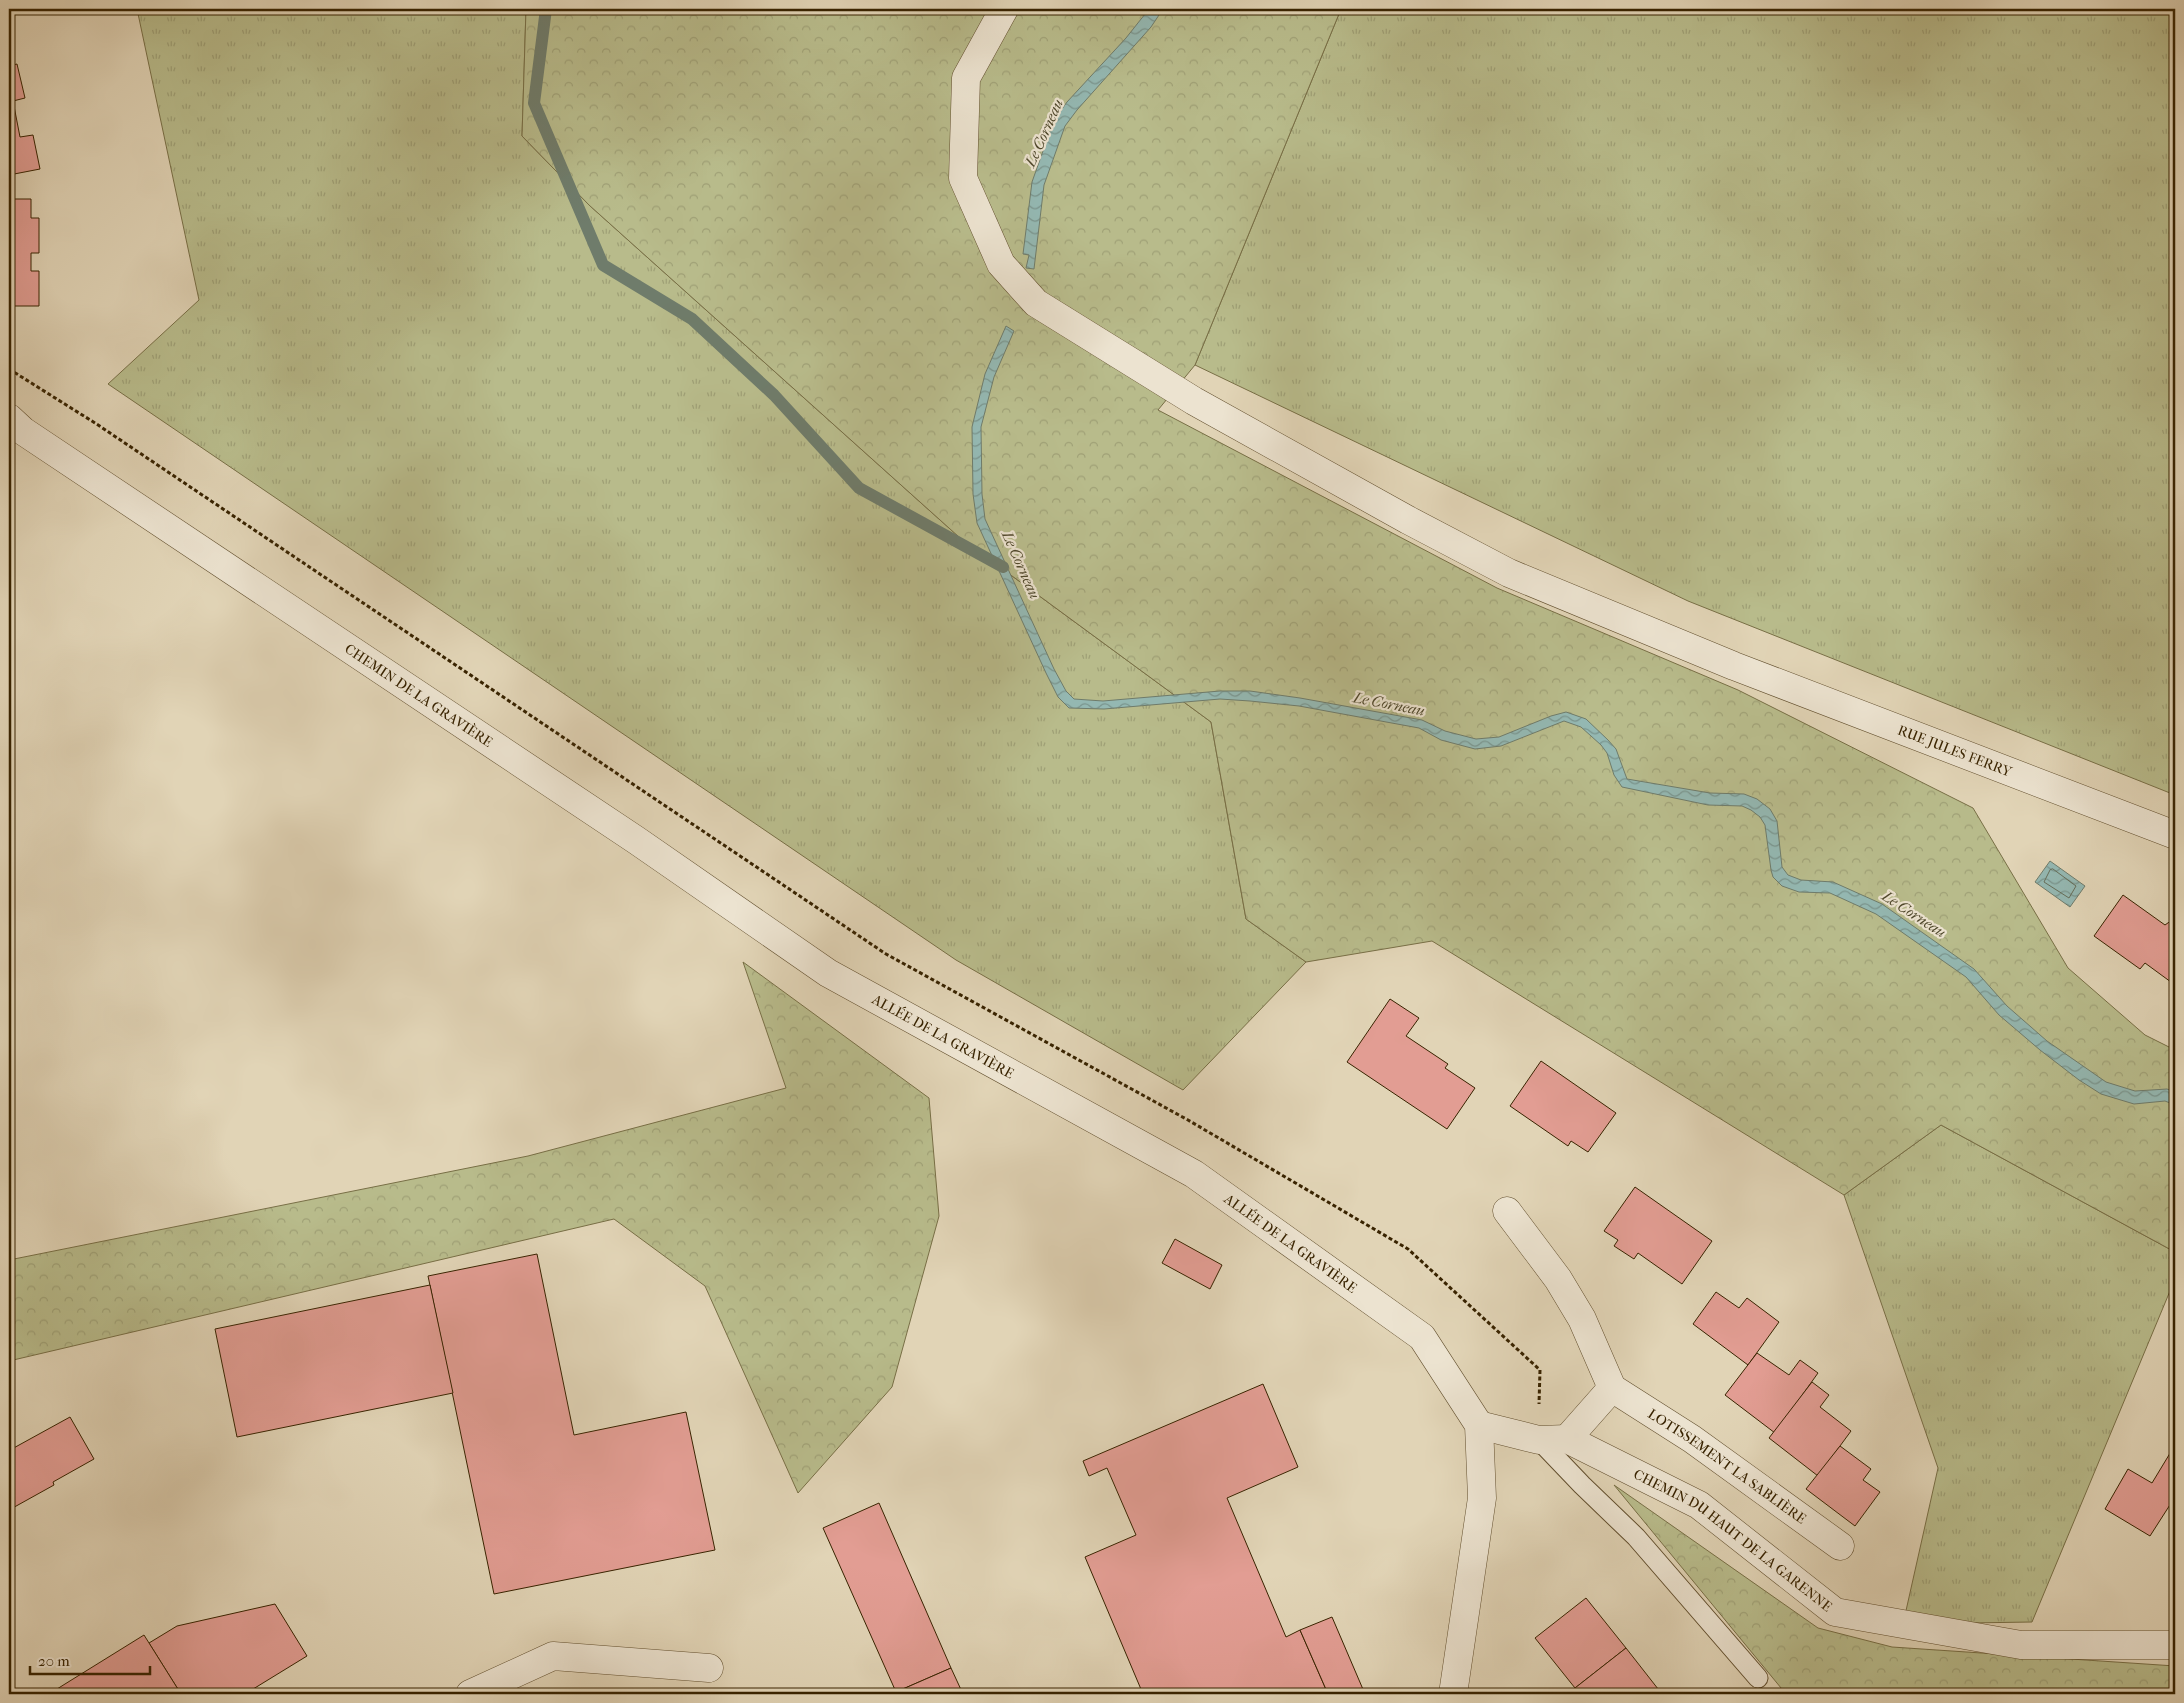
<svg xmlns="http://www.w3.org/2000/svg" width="2184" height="1703" viewBox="0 0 2184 1703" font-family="'IM FELL French Canon',serif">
  <defs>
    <pattern id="grass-tufts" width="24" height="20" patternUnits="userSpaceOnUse" patternTransform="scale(1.25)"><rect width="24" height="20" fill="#b8bb8b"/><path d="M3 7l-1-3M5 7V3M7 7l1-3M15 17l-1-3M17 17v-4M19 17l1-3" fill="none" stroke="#9fa076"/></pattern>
    <pattern id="forest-crowns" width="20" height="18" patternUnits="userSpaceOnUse" patternTransform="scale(1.25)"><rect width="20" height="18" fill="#b8bb8b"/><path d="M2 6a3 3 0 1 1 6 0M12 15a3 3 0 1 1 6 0" fill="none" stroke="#9fa076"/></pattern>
    <pattern id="water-waves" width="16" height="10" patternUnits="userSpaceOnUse" patternTransform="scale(1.25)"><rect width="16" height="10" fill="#94b8b2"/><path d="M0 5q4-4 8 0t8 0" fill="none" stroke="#7a958e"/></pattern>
  </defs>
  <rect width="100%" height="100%" fill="#e1d4b6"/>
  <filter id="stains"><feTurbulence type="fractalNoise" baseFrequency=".004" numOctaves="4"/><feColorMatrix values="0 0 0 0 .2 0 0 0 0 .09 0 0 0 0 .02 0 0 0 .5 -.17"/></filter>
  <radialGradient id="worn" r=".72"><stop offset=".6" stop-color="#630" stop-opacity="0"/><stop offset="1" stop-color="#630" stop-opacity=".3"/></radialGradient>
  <!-- grass -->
  <g fill="url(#grass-tufts)" stroke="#786f46">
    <path d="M137,9H526L522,136L589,205L959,537L1211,722L1246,919L1306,962L1183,1090L956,960L108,384L199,300Z"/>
    <path d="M1341,9H2175V795L1688,601L1195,365Z"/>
    <path d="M1941,1125L2175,1252V1279L2032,1622L1903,1624L1938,1468L1844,1195Z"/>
  </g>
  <!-- forest -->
  <g fill="url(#forest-crowns)" stroke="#786f46">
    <path d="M526,9H1341L1195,365L1158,410L1497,588L1738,690L1973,808L2068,968L2145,1035L2175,1050V1252L1941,1125L1844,1195L1432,941L1306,962L1246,919L1211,722L959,537L589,205L522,136Z"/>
    <path d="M743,962L929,1098L939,1216L892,1387L798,1493L705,1286L614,1219L9,1361V1260L528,1156L786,1088Z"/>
    <path d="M1614,1485L1818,1628L1892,1647L2175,1666V1694H1786Z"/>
  </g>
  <!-- water -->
  <g fill="url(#water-waves)" stroke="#6f7c6b">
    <path d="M1149,9H1163L1151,27L1077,110L1065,126L1044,185L1034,269L1026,268L1029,255L1023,254L1032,182L1054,120L1067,102L1126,38Z"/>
    <path d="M1006,326L1014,331L994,377L981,427L982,494L985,519L1054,669L1066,691L1074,699L1103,701L1220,691H1250L1300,698L1422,720L1445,731L1476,739L1499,737L1551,716L1566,712L1586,719L1608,740L1616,749L1627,779L1710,793L1744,794L1757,799L1770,809L1777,821L1782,867L1788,875L1801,880L1833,882L1882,904L1974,969L2007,1006L2047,1041L2106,1082L2135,1091L2167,1089L2175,1092V1105L2165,1101L2134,1104L2101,1094L2079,1080L2040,1050L1999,1015L1966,977L1876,914L1830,893L1799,892L1782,886L1773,877L1771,870L1765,825L1760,817L1751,810L1742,806L1708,805L1622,787L1614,775L1607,753L1601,745L1581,727L1564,721L1501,746L1475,749L1441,740L1419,728L1299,706L1250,701L1220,699L1104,709L1069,708L1058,697L1046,673L977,523L973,494L972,427L985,374Z"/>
    <path d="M2050,861L2085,886L2070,907L2035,882Z"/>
  </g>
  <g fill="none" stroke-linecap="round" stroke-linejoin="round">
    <!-- shore -->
    <path stroke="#666e59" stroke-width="1" d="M2053,869L2076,886L2069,898L2044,882L2050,870Z"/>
    <!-- stream -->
    <path stroke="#6f7c6b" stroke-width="12" d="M546,9L534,103L603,265L692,319L774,395L859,488L1003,567"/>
  </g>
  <!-- building -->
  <g fill="#e29d93" stroke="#382300">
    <path d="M17,64L25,98L13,101L20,137L33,135L40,169L9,175V66Z"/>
    <path d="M9,199H31V218H39V253H31V271H39V306H9Z"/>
    <path d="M2123,895L2165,925L2172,920L2175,922V985L2145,963L2140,969L2094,936Z"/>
    <path d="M1390,999L1419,1018L1406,1036L1448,1064L1445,1068L1475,1088L1447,1129L1347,1062Z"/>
    <path d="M1541,1061L1616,1113L1588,1152L1571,1141L1568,1146L1510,1106Z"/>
    <path d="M1635,1187L1712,1241L1682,1284L1638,1253L1634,1259L1614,1246L1618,1240L1604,1231Z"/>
    <path d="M1175,1239L1222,1265L1210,1289L1162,1263Z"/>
    <path d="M537,1254L574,1435L686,1412L715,1550L494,1594L428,1276Z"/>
    <path d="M430,1285L453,1393L237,1437L215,1329Z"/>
    <path d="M1716,1292L1739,1308L1747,1298L1779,1322L1748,1365L1693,1324Z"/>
    <path d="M1757,1353L1789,1375L1800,1360L1818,1373L1775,1433L1725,1395Z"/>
    <path d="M1812,1382L1829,1395L1820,1407L1851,1431L1818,1476L1769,1438Z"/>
    <path d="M1263,1384L1298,1467L1227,1498L1286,1637L1300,1630L1328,1694H1143L1085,1557L1136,1535L1107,1468L1089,1476L1083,1461Z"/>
    <path d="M70,1417L94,1459L53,1482L54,1485L9,1510V1448L10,1450Z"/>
    <path d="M2175,1445V1497L2150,1536L2105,1509L2128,1469L2152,1483Z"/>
    <path d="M1840,1446L1871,1469L1863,1480L1880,1492L1855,1526L1806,1489Z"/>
    <path d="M879,1503L951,1668L896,1692L823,1528Z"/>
    <path d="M1586,1598L1626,1648L1575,1688L1535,1638Z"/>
    <path d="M275,1604L307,1656L245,1694H181L149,1643L177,1626Z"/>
    <path d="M1332,1617L1365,1694H1328L1300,1630Z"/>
    <path d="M144,1635L181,1694H49L65,1684Z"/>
    <path d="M1626,1648L1662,1694H1580L1575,1688Z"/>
    <path d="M951,1668L963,1694H890L896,1692Z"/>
  </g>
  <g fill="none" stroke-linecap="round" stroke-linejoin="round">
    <defs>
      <path id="service" d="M1539,1440L1582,1485L1636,1537L1758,1678"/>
      <g id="minor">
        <path id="s1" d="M9,418L23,431L636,840L828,973L1194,1174L1422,1337L1479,1425L1482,1498L1453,1694"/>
        <path id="s2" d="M1507,1211L1558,1279L1582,1319L1612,1388L1692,1439L1840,1546"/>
        <path id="s3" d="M1479,1425L1539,1440L1567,1439L1699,1505L1835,1612L2021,1645H2175"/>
        <path d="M1567,1439L1612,1388"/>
        <path d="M470,1694L553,1656L709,1668"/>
      </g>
      <g id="tertiary">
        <path id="s4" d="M1004,9L966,78L963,178L1001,264L1036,303L1194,401L1408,520L1509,573L1734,666L2175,835"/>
      </g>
    </defs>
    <!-- service casing -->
    <use href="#service" stroke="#624f2e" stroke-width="21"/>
    <!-- minor casing -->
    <use href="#minor" stroke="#624f2e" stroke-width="29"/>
    <!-- tertiary casing -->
    <use href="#tertiary" stroke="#624f2e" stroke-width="29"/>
    <!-- path -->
    <path stroke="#382300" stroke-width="3" stroke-dasharray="4 2.5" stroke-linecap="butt" d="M9,369L95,423L886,954L1188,1120L1408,1249L1540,1370L1539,1404"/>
    <!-- service -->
    <use href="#service" stroke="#ece3d0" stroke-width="19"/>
    <!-- minor -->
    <use href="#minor" stroke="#ece3d0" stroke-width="28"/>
    <!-- tertiary -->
    <use href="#tertiary" stroke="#ece3d0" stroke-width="28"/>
  </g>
  <g text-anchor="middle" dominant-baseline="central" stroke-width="4.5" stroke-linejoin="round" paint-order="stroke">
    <!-- street labels -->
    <g font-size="14" fill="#382300" stroke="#ece3d0">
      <text stroke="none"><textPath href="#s1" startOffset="495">CHEMIN DE LA GRAVIÈRE</textPath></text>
      <text stroke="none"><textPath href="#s4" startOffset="1350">RUE JULES FERRY</textPath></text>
      <text stroke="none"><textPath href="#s1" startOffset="1121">ALLÉE DE LA GRAVIÈRE</textPath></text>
      <text stroke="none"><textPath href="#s1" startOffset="1526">ALLÉE DE LA GRAVIÈRE</textPath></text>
      <text stroke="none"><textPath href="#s2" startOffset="346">LOTISSEMENT LA SABLIÈRE</textPath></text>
      <text stroke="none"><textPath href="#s3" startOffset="285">CHEMIN DU HAUT DE LA GARENNE</textPath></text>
    </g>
    <!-- water labels -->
    <g font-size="15" font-style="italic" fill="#4f482c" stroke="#ece3d0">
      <text transform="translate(1044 133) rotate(-66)">Le Corneau</text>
      <text transform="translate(1021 565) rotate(66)">Le Corneau</text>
      <text transform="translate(1389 704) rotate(11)">Le Corneau</text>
      <text transform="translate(1914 914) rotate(33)">Le Corneau</text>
    </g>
  </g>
  <!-- margin -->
  <rect width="2184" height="1703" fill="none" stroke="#e1d4b6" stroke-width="30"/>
  <rect x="10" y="10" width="2164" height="1683" fill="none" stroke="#382300" stroke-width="2.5"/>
  <rect x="15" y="15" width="2154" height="1673" fill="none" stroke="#382300"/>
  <!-- scale -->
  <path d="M30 1666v8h120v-8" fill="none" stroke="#382300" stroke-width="2.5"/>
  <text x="38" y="1666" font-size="15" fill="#382300" stroke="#ece3d0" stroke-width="4" paint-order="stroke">20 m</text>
  <rect width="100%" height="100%" filter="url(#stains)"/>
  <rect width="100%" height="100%" fill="url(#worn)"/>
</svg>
